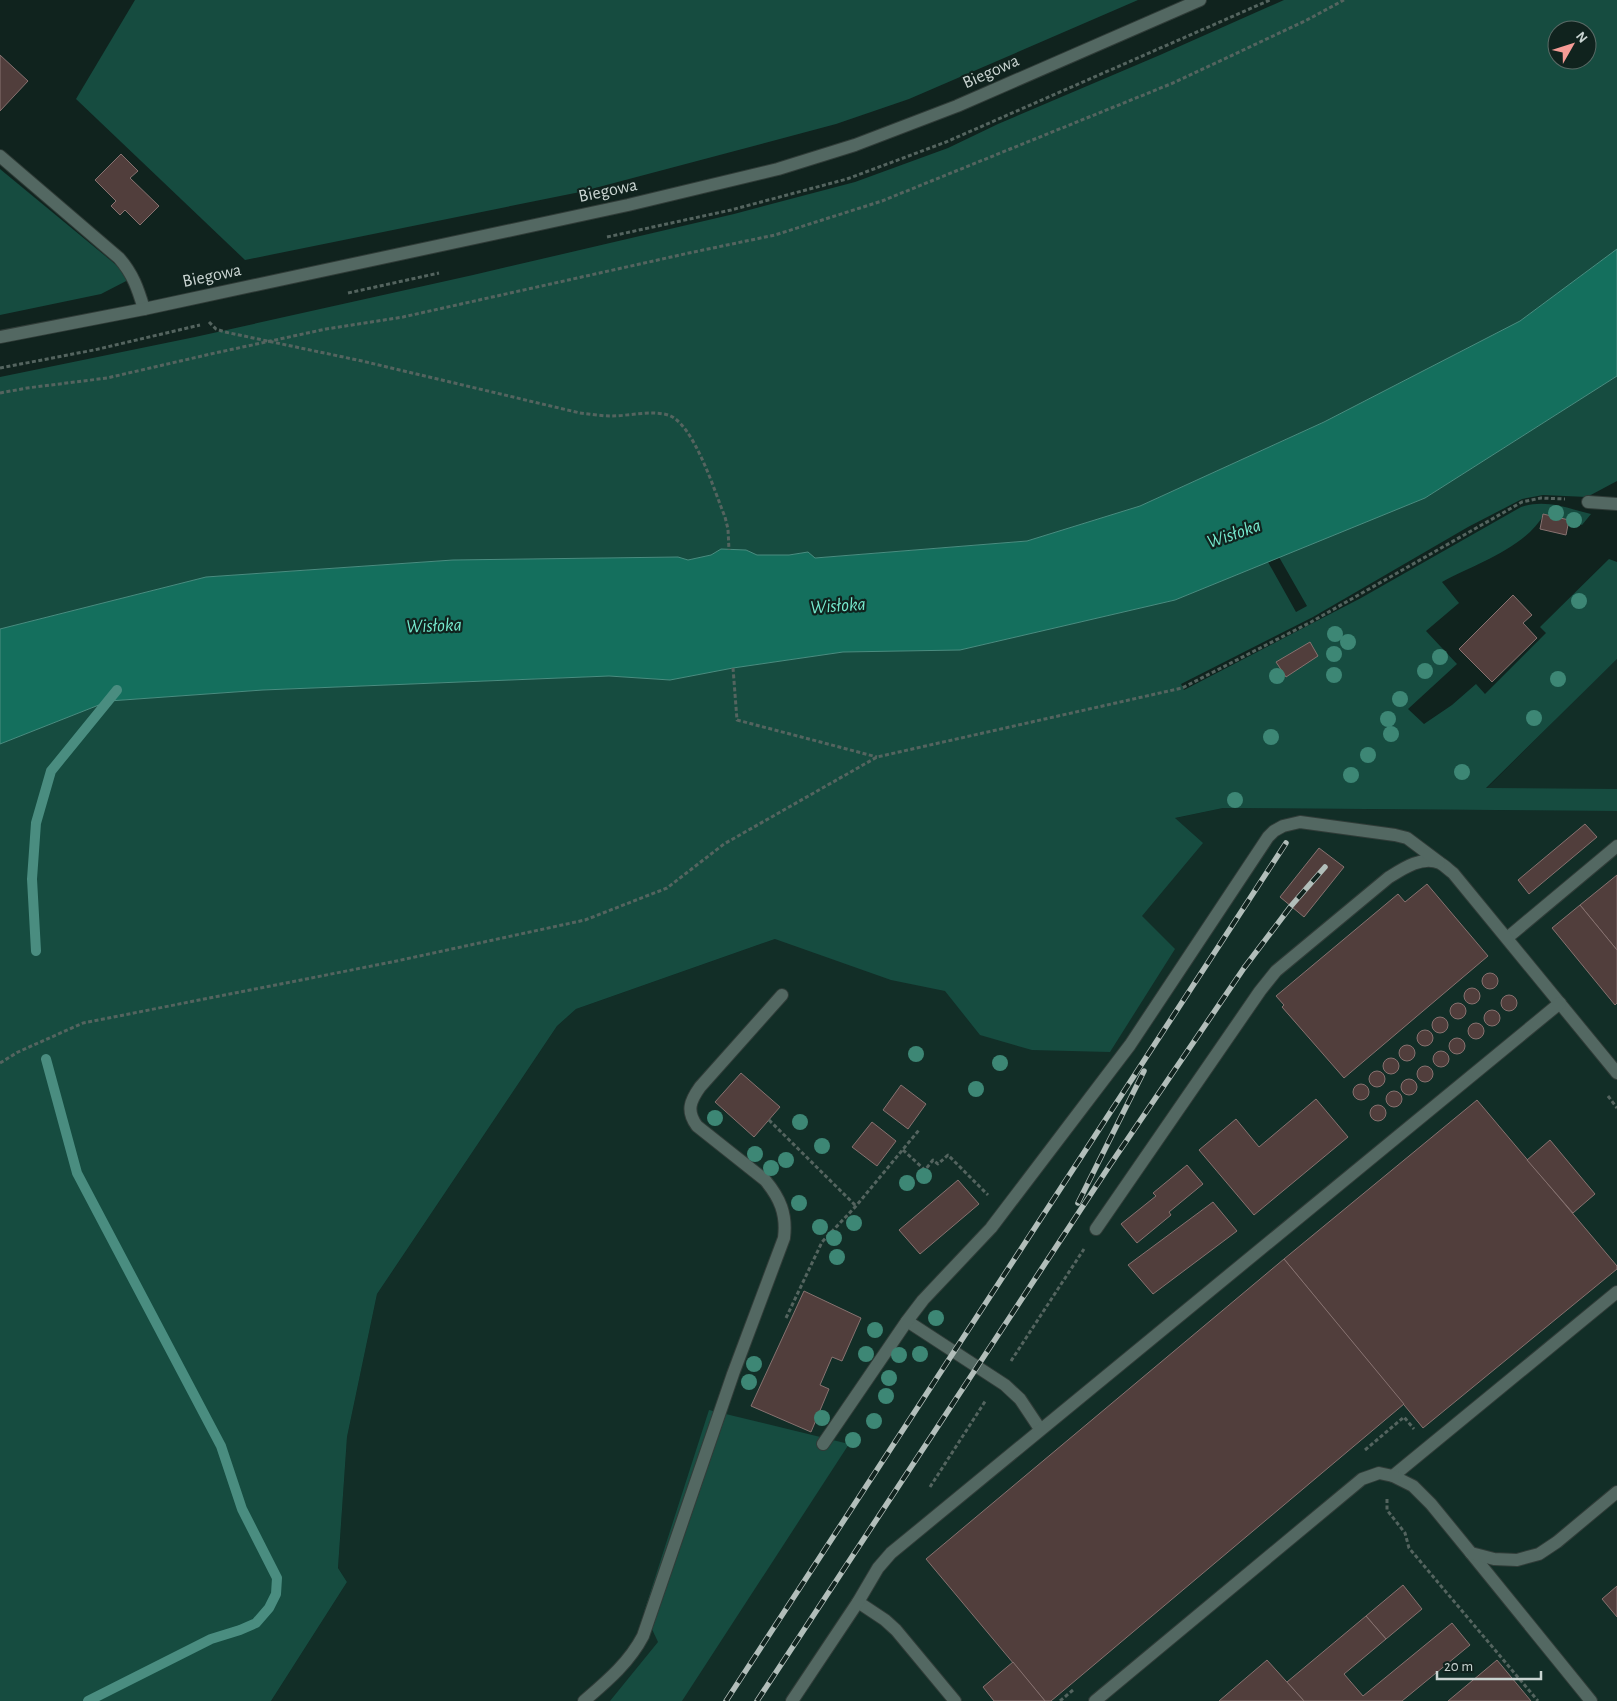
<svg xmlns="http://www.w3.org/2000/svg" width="1617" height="1701" viewBox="0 0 1617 1701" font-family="'Alegreya Sans',sans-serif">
  <rect width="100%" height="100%" fill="#10231e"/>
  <!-- built -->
  <g fill="#122e27">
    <path d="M1617,659V789H1486L1596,679Z"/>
    <path d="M1223,808L1617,811V1701H271L347,1582L338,1568L347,1437L377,1294L557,1026L576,1009L775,939L827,892Z"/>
  </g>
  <!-- green -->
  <g fill="#164c40" fill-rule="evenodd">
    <path d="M135,0H1138L909,99L836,124L580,192L245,260L76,99Z"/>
    <path d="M1284,0H1617V249L1520,321L1324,422L1140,506L1027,541L814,558L808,552L789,555H756L746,550L721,549L711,555L688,560L678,557L453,560L206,577L0,629V377L195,337L473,275L734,214L855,182L948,148L998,124L1160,55ZM1557,30H1587V60H1557Z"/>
    <path d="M0,169L132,278L101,294L0,315Z"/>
    <path d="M1617,376V481L1587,497L1543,495L1522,499L1468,527L1313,617L1181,684L1184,690L1361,598L1521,507C1546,499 1566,508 1591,514L1582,525L1569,520L1544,514C1526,548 1473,565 1442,582L1459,603L1426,631L1457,664L1408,709L1424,724L1452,705L1476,684L1485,694L1546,633L1540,627L1609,559L1617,562V659L1486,788L1617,789V811L1223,808L1175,818L1203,843L1142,916L1175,949L1110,1052L1032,1050L980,1035L945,991L891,980L775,939L576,1009L557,1026L377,1294L347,1437L338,1568L347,1582L271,1701H0V744L109,701L263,690L609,676L670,680L733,668L843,652L960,650L1175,600L1268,562L1296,612L1307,606L1279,557L1425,498Z"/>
    <path d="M709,1410L849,1444L682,1701H610L658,1642L644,1612Z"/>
  </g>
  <!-- water -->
  <path fill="#146f5d" stroke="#4a8d80" d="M1617,249V376L1425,498L1175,600L960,650L843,652L733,668L670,680L609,676L263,690L109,701L0,744V629L206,577L453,560L678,557L688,560L711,555L721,549L746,550L757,555H789L808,552L815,558L1027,541L1140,506L1324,422L1520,321Z"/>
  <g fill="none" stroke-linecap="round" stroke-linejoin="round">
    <!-- stream -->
    <g stroke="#4a8d80" stroke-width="10">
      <path d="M36,951L32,879L36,823L51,771L117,690"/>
      <path d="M46,1059L77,1173L221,1446L242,1509L277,1578L276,1594L269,1608L256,1623L240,1630L211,1639L88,1701"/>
    </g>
  </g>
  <!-- building -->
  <g fill="#513e3c" stroke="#877270">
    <path d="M0,55L28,81L0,111Z"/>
    <path d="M121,154L138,171L130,178L159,206L140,225L125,210L120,215L111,206L116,201L95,180Z"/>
    <path d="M1543,514L1569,520L1566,535L1540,529Z"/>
    <path d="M1513,595L1532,615L1523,623L1537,638L1492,682L1459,649Z"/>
    <path d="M1310,642L1318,656L1286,677L1276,662Z"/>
    <path d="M1585,824L1597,837L1529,894L1518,880Z"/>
    <path d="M1319,848L1344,867L1304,917L1280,897Z"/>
    <path d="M1617,875V950L1580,905Z"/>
    <path d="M1427,884L1488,956L1344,1078L1282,1007L1284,1005L1276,996L1398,894L1405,902Z"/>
    <path d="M1580,905L1617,950V1003L1615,1005L1552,928Z"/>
    <circle cx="1490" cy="981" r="8"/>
    <circle cx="1472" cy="996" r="8"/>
    <circle cx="1509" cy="1003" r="8"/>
    <circle cx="1458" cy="1011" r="8"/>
    <circle cx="1492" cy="1018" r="8"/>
    <circle cx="1440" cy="1025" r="8"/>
    <circle cx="1476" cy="1031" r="8"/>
    <circle cx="1425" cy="1038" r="8"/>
    <circle cx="1457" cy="1046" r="8"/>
    <circle cx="1407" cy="1053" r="8"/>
    <circle cx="1441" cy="1059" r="8"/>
    <circle cx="1391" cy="1066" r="8"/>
    <circle cx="1425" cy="1074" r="8"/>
    <circle cx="1377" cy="1079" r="8"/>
    <path d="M741,1073L780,1107L754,1137L715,1102Z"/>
    <circle cx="1409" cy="1087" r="8"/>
    <circle cx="1361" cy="1092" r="8"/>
    <path d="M901,1085L926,1104L908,1129L883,1110Z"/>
    <circle cx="1394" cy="1099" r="8"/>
    <path d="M1316,1099L1348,1137L1254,1215L1199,1150L1236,1119L1259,1147Z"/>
    <path d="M1477,1100L1617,1266V1269L1423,1428L1284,1259Z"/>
    <circle cx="1378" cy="1113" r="8"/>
    <path d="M872,1122L896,1141L877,1166L852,1147Z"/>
    <path d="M1550,1140L1595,1194L1573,1213L1527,1160Z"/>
    <path d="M1187,1165L1203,1184L1169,1212L1171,1215L1137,1243L1121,1224L1156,1196L1153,1193Z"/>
    <path d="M958,1180L979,1204L920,1254L899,1230Z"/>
    <path d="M1213,1202L1237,1231L1153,1294L1128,1265Z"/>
    <path d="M1284,1259L1404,1404L1051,1701H1045L926,1559Z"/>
    <path d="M804,1291L861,1318L842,1361L832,1357L820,1385L829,1389L811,1432L751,1406Z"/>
    <path d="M1403,1585L1422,1609L1386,1639L1366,1616Z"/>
    <path d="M1617,1586V1617L1602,1599Z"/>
    <path d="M1366,1616L1386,1639L1344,1674L1363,1696L1452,1623L1470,1645L1402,1701H1304L1287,1682Z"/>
    <path d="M1267,1660L1304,1701H1219Z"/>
    <path d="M1497,1660L1531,1701H1448Z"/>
    <path d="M1013,1662L1045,1701H994L983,1687Z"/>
  </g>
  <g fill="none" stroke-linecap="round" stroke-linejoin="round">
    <defs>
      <g id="service">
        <path d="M0,156L119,258C133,274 138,289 144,309"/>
        <path d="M1588,502L1617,504"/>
        <path d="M1507,938L1617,846"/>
        <path d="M1096,1229L1260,991L1276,971L1388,878C1402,869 1422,855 1440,863C1445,866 1449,870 1453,873L1617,1073"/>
        <path d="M907,1321L1005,1385L1020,1399L1040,1429"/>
        <path d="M823,1444L907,1321L923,1300L991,1228L1130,1045L1268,837L1274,831L1283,826L1300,822L1395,835L1407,838L1439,862"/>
        <path d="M1393,1476L1617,1292"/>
        <path d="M1471,1553L1591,1701"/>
        <path d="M858,1602L885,1620L896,1630L955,1701"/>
        <path d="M584,1701C606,1682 629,1663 643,1636L733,1374L784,1238C787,1214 780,1198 765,1180L697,1126C686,1111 690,1101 700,1087L782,995"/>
        <path d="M792,1701L858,1602L878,1568L891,1553L1560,1003"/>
        <path d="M1095,1701L1362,1479L1379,1473L1393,1476L1413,1486L1431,1504L1471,1553L1494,1559L1517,1560L1539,1554L1557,1542L1617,1492"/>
      </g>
      <path id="minor" d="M0,337L144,309L628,205L778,169L855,145L957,106L1200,0"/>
    </defs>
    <!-- service casing -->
    <use href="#service" stroke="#303c38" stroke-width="14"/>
    <!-- minor casing -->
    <use href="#minor" stroke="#303c38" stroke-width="14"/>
    <!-- path -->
    <g stroke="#54645f" stroke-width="3" stroke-dasharray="4 2.5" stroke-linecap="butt">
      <path d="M607,237L731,210L847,179L946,142L1270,0"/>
      <path d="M348,293L439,273"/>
      <path d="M209,322L216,329L225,332L362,361L580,413C590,414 601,416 611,416C629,416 651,410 668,415C694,423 715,493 725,517L728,529L729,550"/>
      <path d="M0,368L94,350L200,325"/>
      <path d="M0,393L27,388L107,378L215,353L326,329L403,317L689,253L775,235L882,201L1173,83L1305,21L1344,0"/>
      <path d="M733,668L737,720L877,757"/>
      <path d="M0,1063L18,1052L83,1023L392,962L585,920L667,888L724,844L877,757L1182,688L1311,622L1522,502L1541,498L1565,499"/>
      <path d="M1608,1096L1617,1108"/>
      <path d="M769,1120L856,1206"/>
      <path d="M903,1150L925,1170L933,1160L938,1164L948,1155L988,1195"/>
      <path d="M786,1318L822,1242L856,1206L919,1130"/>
      <path d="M1011,1361L1084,1249"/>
      <path d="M1365,1450L1404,1417L1414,1429"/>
      <path d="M930,1487L986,1400"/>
      <path d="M1387,1499V1510L1405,1533L1409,1548L1538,1701"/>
      <path d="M1060,1701L1073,1690"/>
    </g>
    <!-- service -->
    <use href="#service" stroke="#536862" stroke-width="12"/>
    <!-- minor -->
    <use href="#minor" stroke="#536862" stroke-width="12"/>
    <defs>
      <g id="rail">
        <path d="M1078,1203L1144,1071"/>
        <path d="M726,1701L1286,843"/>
        <path d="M757,1701L1110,1165L1244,968L1291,906L1325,867"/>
      </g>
    </defs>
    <!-- rail casing -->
    <use href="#rail" stroke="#b2beba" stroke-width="5.5"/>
    <!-- rail -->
    <use href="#rail" stroke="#10231e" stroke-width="4" stroke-dasharray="11" stroke-linecap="butt"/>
  </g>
  <!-- trees -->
  <g fill="#3d8775">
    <circle cx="1556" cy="513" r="8"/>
    <circle cx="1574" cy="520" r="8"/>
    <circle cx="1579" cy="601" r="8"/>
    <circle cx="1335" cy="634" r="8"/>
    <circle cx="1348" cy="642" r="8"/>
    <circle cx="1334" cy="654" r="8"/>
    <circle cx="1440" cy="657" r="8"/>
    <circle cx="1425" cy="671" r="8"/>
    <circle cx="1334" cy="675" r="8"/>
    <circle cx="1277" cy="676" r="8"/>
    <circle cx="1558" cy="679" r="8"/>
    <circle cx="1400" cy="699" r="8"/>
    <circle cx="1534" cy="718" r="8"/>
    <circle cx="1388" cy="719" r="8"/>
    <circle cx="1391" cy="734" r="8"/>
    <circle cx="1271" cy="737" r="8"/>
    <circle cx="1368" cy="755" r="8"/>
    <circle cx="1462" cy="772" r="8"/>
    <circle cx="1351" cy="775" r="8"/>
    <circle cx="1235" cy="800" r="8"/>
    <circle cx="916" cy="1054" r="8"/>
    <circle cx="1000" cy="1063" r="8"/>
    <circle cx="976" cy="1089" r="8"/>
    <circle cx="715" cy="1118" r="8"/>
    <circle cx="800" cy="1122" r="8"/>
    <circle cx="822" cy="1146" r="8"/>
    <circle cx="755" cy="1154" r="8"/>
    <circle cx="786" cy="1160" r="8"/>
    <circle cx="771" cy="1168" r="8"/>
    <circle cx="924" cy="1176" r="8"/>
    <circle cx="907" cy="1183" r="8"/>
    <circle cx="799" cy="1203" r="8"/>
    <circle cx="854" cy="1223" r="8"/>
    <circle cx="820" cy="1227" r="8"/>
    <circle cx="834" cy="1238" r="8"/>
    <circle cx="837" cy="1257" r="8"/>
    <circle cx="936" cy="1318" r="8"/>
    <circle cx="875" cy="1330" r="8"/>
    <circle cx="866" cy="1354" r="8"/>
    <circle cx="920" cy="1354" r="8"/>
    <circle cx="899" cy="1355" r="8"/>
    <circle cx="754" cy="1364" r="8"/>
    <circle cx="889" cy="1378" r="8"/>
    <circle cx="749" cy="1382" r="8"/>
    <circle cx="886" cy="1396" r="8"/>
    <circle cx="822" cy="1418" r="8"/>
    <circle cx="874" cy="1421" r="8"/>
    <circle cx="853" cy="1440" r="8"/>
  </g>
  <g text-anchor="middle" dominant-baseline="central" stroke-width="4.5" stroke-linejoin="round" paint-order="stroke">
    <!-- street labels -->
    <g font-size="18" fill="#c9d4d1" stroke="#10231e">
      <text transform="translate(991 72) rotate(-24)">Biegowa</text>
      <text transform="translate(608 191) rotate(-12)">Biegowa</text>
      <text transform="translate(212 276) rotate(-12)">Biegowa</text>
    </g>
    <!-- water labels -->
    <g font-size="19" font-style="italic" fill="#76ebcf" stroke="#10231e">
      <text transform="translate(1234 534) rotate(-19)">Wisłoka</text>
      <text transform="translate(838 606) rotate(-4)">Wisłoka</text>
      <text transform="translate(434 626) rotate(-2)">Wisłoka</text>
    </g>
  </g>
  <!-- north arrow -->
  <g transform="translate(1572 45) rotate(51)"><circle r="24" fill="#10231e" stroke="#5a6a66"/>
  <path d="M0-4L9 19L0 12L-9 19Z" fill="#f59c96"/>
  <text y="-8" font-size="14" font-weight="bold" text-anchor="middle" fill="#c9d4d1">N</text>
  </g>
  <!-- scale -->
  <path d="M1437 1671v8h104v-8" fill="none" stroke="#c9d4d1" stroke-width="2.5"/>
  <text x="1444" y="1671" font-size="15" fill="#c9d4d1" stroke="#10231e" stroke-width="4" paint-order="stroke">20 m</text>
</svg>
